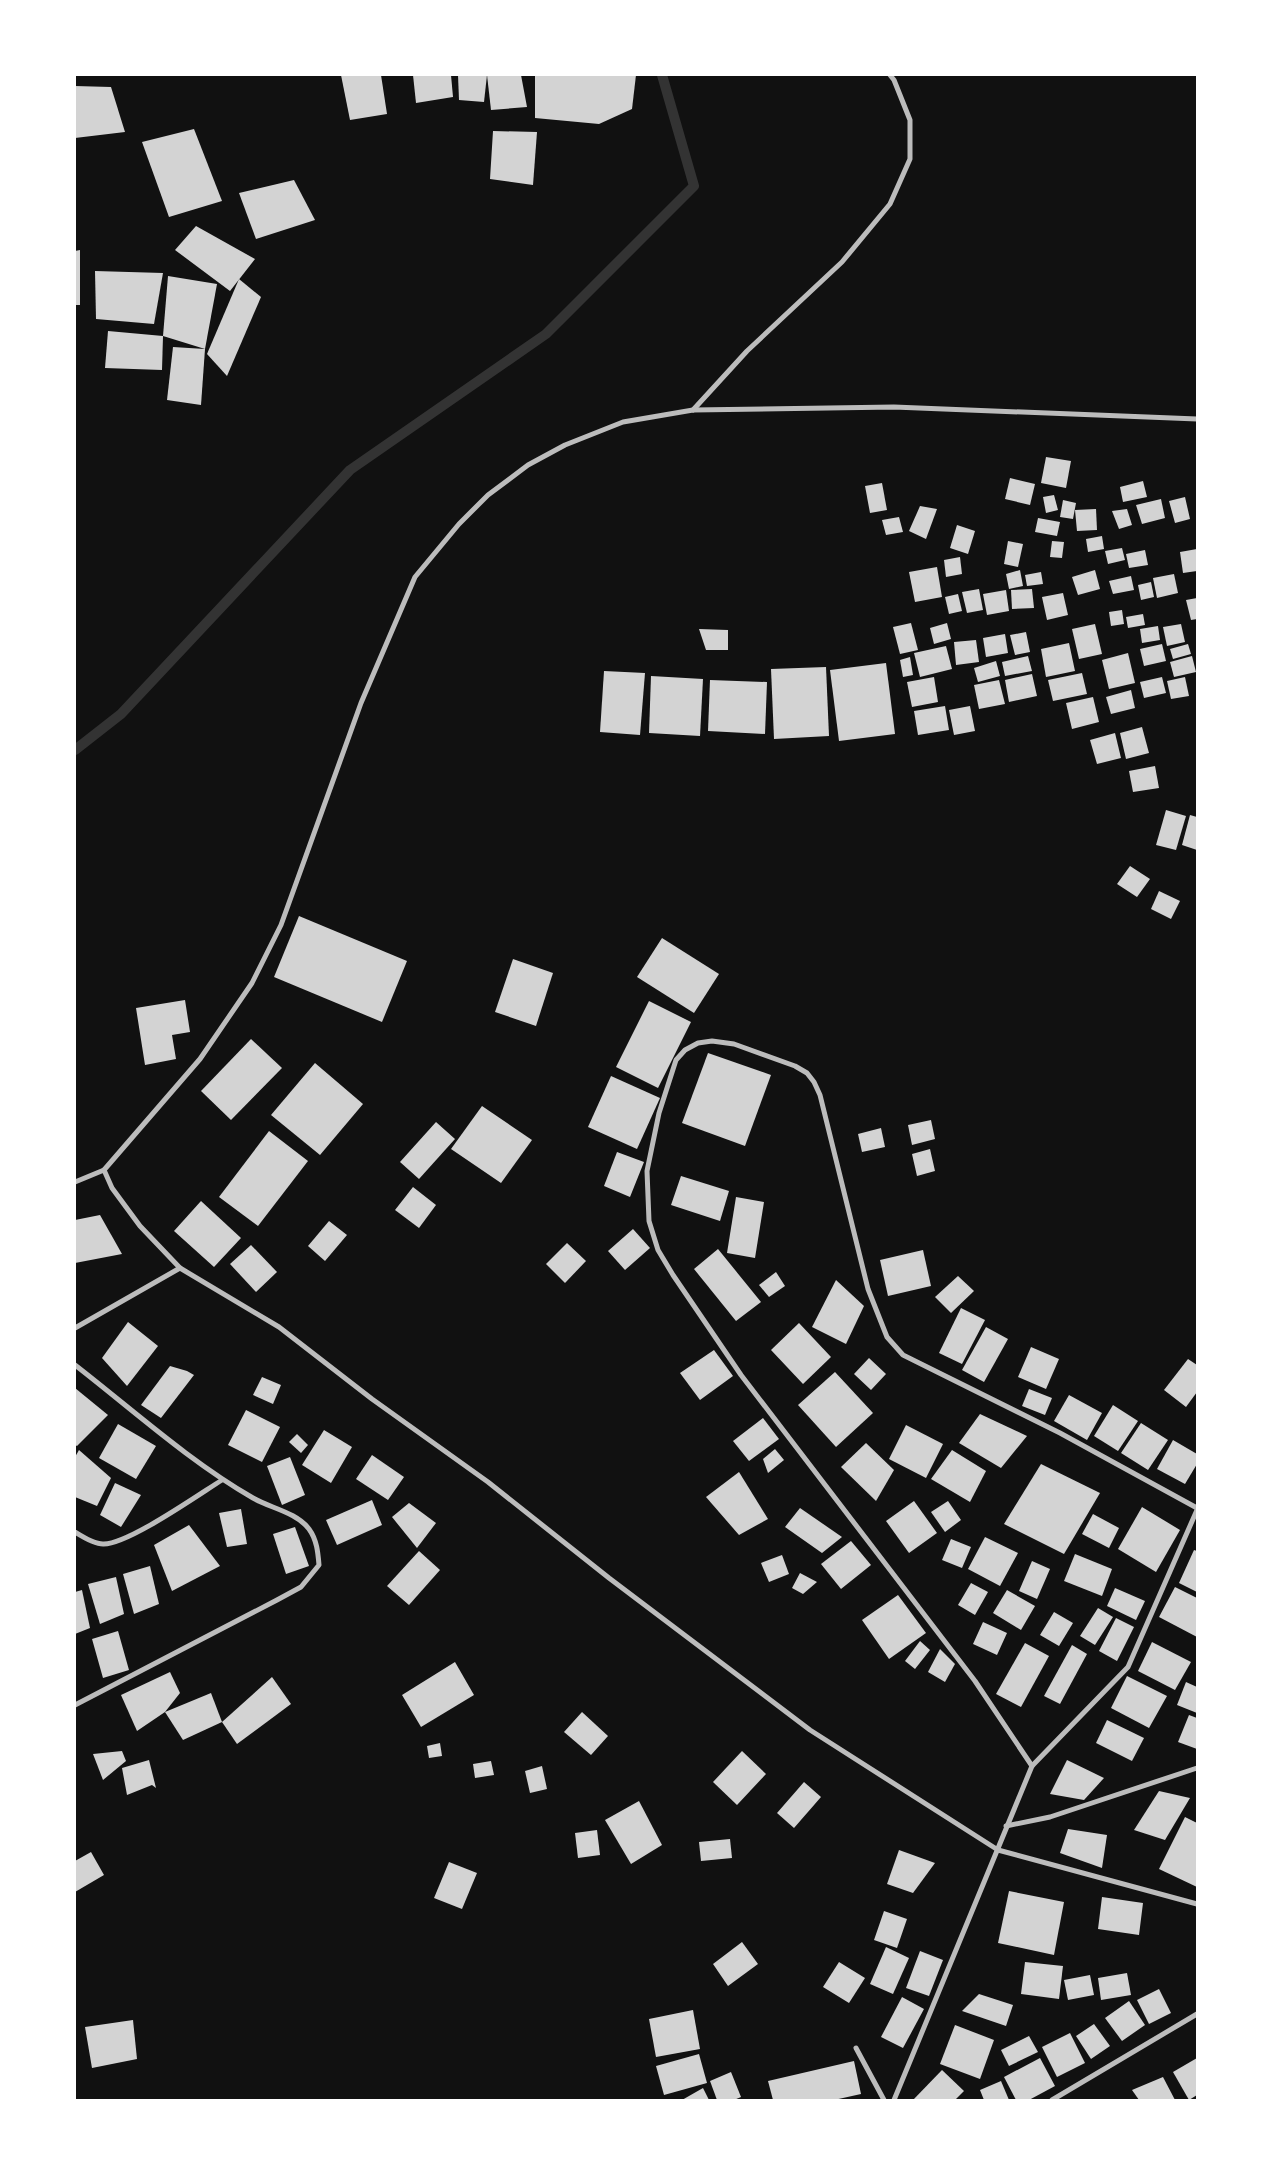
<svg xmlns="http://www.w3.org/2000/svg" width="1272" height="2175" viewBox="0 0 1272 2175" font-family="'Noto Sans',sans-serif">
  <rect width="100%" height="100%" fill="#111"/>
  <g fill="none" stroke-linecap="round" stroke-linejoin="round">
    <!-- stream -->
    <path stroke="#333" stroke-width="10" d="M75,750L121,714L350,470L546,334L694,186L662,75"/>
  </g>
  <!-- building -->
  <g fill="#d3d3d3">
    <path d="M341,75H381L387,114L350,120Z"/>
    <path d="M413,75H451L453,97L416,103Z"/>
    <path d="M458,75H487L484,102L459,100Z"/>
    <path d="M487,75H521L527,107L491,110Z"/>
    <path d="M535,75H636L632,109L599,124L535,118Z"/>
    <path d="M75,86L111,87L125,132L75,138Z"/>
    <path d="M194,129L222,201L169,217L142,142Z"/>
    <path d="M493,131L537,132L533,185L490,179Z"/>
    <path d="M294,180L315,220L256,239L239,193Z"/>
    <path d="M196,226L255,259L230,291L175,250Z"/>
    <path d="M80,250V305H75V251Z"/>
    <path d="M95,271L163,273L154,324L96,319Z"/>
    <path d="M168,276L217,284L205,349L163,336Z"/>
    <path d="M239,279L261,297L227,376L207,354Z"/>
    <path d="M108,331L163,336L162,370L105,368Z"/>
    <path d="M173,347L205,349L201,405L167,400Z"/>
    <path d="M1046,457L1071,461L1066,488L1041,483Z"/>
    <path d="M1010,478L1035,484L1030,505L1005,499Z"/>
    <path d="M1143,481L1147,497L1123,502L1120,487Z"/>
    <path d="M882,483L887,510L870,513L865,486Z"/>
    <path d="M1054,495L1058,510L1046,513L1043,497Z"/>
    <path d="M1185,497L1190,519L1175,523L1169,501Z"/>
    <path d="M1161,499L1165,518L1142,524L1136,505Z"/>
    <path d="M1063,500L1076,503L1073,519L1060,517Z"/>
    <path d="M920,506L937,509L926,539L909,531Z"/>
    <path d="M1096,509L1097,530L1077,531L1075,510Z"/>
    <path d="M1127,509L1132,525L1119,529L1112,511Z"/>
    <path d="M899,517L903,532L886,535L882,520Z"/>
    <path d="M1038,518L1060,522L1057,536L1035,532Z"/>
    <path d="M957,525L975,531L968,554L950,548Z"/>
    <path d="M1102,536L1104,549L1088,552L1086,539Z"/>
    <path d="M1008,541L1023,544L1018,567L1004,564Z"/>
    <path d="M1052,541L1064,542L1062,558L1050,557Z"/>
    <path d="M1122,548L1125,560L1108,564L1105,551Z"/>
    <path d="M1197,549V571L1183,573L1180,552Z"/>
    <path d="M1145,550L1148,565L1129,568L1126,554Z"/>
    <path d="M960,557L962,574L946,577L944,560Z"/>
    <path d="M937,567L942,597L915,602L909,572Z"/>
    <path d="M1020,570L1023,586L1009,589L1006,574Z"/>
    <path d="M1095,570L1100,589L1078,595L1072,577Z"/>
    <path d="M1041,572L1043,584L1027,586L1025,575Z"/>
    <path d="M1174,574L1178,593L1157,598L1153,578Z"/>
    <path d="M1131,576L1134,590L1113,594L1109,581Z"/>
    <path d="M1151,582L1154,597L1141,600L1138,585Z"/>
    <path d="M979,589L983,610L967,613L962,592Z"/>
    <path d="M1032,589L1034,608L1012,609L1011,590Z"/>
    <path d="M1006,590L1009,611L987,615L983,594Z"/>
    <path d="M1063,593L1068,615L1047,620L1042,597Z"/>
    <path d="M958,594L962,611L949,614L945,597Z"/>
    <path d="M1197,598V619L1191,620L1186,600Z"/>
    <path d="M1122,610L1124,624L1111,626L1109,612Z"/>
    <path d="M1143,614L1145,625L1128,628L1126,617Z"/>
    <path d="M911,623L918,650L900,654L893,627Z"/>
    <path d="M947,623L951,639L934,644L930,628Z"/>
    <path d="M1095,624L1102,654L1079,659L1072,629Z"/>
    <path d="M1181,624L1185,642L1167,646L1163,627Z"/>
    <path d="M1158,626L1160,640L1142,643L1140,629Z"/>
    <path d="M699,629L728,630V650H706Z"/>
    <path d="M1026,632L1030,652L1015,655L1010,635Z"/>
    <path d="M1005,634L1008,653L986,657L983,638Z"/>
    <path d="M976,640L979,662L956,665L954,642Z"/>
    <path d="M1069,643L1075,671L1046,677L1041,649Z"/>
    <path d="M1162,644L1166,661L1144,666L1140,649Z"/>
    <path d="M1188,644L1191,654L1173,659L1170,649Z"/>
    <path d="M946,646L952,669L920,677L914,653Z"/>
    <path d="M1128,653L1135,683L1109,689L1102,660Z"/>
    <path d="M1028,656L1032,671L1005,676L1002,662Z"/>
    <path d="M1192,656L1196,672L1174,677L1170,662Z"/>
    <path d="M910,657L913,675L903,677L900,660Z"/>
    <path d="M996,661L1000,676L978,682L974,668Z"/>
    <path d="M886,663L895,734L839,741L830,670Z"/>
    <path d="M826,667L829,736L774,739L771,669Z"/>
    <path d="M604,671L645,673L640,735L600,732Z"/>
    <path d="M1082,673L1087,694L1053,701L1048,680Z"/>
    <path d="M1032,674L1037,696L1009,702L1005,680Z"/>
    <path d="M651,676L703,679L700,736L649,733Z"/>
    <path d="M934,677L938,702L912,707L907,682Z"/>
    <path d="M1162,677L1166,693L1144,698L1140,682Z"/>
    <path d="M1185,677L1189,696L1171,699L1167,681Z"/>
    <path d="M710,680L767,682L765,734L708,731Z"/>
    <path d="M999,680L1005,704L979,709L974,685Z"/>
    <path d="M1131,690L1135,708L1111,714L1106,697Z"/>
    <path d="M1093,697L1099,722L1072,729L1066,703Z"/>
    <path d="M945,706L949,730L918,735L914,711Z"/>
    <path d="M970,706L975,731L954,735L949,710Z"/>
    <path d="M1142,727L1149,753L1126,759L1120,733Z"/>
    <path d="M1115,733L1121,758L1097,764L1090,740Z"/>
    <path d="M1155,766L1159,788L1133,792L1129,771Z"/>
    <path d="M1166,810L1186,816L1176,850L1156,845Z"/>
    <path d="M1190,815L1197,817V850L1182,845Z"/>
    <path d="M1130,866L1150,879L1137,897L1117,884Z"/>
    <path d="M1159,891L1180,901L1171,919L1151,909Z"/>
    <path d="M299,916L407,961L382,1022L274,977Z"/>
    <path d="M662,938L719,974L694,1013L637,977Z"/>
    <path d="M513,959L553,973L536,1026L495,1012Z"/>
    <path d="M185,1000L190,1032L172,1035L176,1059L145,1065L136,1008Z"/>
    <path d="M649,1001L691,1022L658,1088L616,1067Z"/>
    <path d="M251,1039L282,1068L231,1120L201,1091Z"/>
    <path d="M708,1053L771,1075L745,1146L682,1123Z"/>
    <path d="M315,1063L363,1104L320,1155L271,1115Z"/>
    <path d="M611,1076L660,1098L637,1149L588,1127Z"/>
    <path d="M482,1106L532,1140L501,1183L451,1149Z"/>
    <path d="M931,1120L935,1139L912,1145L908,1125Z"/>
    <path d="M436,1122L455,1139L419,1179L400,1162Z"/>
    <path d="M881,1128L885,1147L862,1152L858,1134Z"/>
    <path d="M269,1131L308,1161L258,1226L219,1197Z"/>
    <path d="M930,1149L935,1171L917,1176L912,1154Z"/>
    <path d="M617,1152L644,1162L630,1197L604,1186Z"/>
    <path d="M681,1176L729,1191L720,1221L671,1205Z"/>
    <path d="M413,1187L436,1205L419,1228L395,1210Z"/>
    <path d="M736,1197L764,1202L755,1258L727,1253Z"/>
    <path d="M201,1201L241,1238L214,1267L174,1231Z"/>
    <path d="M100,1215L122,1254L75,1263V1220Z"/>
    <path d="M329,1221L347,1235L325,1261L308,1246Z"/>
    <path d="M633,1229L650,1248L625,1270L608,1251Z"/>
    <path d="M567,1243L586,1261L565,1283L546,1264Z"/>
    <path d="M251,1245L277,1272L256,1292L230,1264Z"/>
    <path d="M718,1249L761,1302L736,1321L694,1269Z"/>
    <path d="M923,1250L931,1286L888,1296L880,1260Z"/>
    <path d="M776,1272L785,1286L769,1297L759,1285Z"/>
    <path d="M958,1276L974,1291L951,1313L935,1297Z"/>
    <path d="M836,1280L864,1306L846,1344L812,1327Z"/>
    <path d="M961,1308L985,1320L962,1364L939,1353Z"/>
    <path d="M128,1322L158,1346L127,1386L102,1358Z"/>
    <path d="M799,1323L831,1357L803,1384L771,1350Z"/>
    <path d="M986,1327L1008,1339L984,1382L962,1370Z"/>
    <path d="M1031,1347L1059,1359L1046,1389L1018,1377Z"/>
    <path d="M714,1350L733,1376L700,1400L680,1373Z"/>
    <path d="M869,1358L886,1374L871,1390L854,1374Z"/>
    <path d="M1188,1359L1197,1365V1392L1186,1407L1164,1390Z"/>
    <path d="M170,1366L187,1371L194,1375L161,1418L141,1405Z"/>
    <path d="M835,1372L873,1413L836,1447L798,1405Z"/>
    <path d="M262,1377L281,1385L273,1404L253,1395Z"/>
    <path d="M75,1388L108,1415L77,1446L75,1445Z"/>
    <path d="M1029,1389L1052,1398L1045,1415L1022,1406Z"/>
    <path d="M1069,1395L1102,1413L1087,1440L1054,1421Z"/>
    <path d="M1113,1405L1138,1421L1118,1451L1094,1436Z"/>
    <path d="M246,1410L280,1427L262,1462L228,1445Z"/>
    <path d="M980,1414L1027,1436L1001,1468L959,1443Z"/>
    <path d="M763,1418L779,1439L749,1461L733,1441Z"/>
    <path d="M1141,1423L1168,1440L1148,1470L1121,1453Z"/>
    <path d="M118,1424L156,1446L136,1479L99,1458Z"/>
    <path d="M906,1425L943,1444L926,1478L889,1459Z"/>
    <path d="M324,1430L352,1447L331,1483L302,1465Z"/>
    <path d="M297,1434L308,1445L301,1453L289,1442Z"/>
    <path d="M1173,1440L1197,1454V1464L1185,1484L1157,1469Z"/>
    <path d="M866,1443L894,1470L876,1501L841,1467Z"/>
    <path d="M775,1449L784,1460L768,1473L763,1459Z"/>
    <path d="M79,1450L111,1478L97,1506L75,1497V1457Z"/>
    <path d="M952,1450L986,1471L970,1502L931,1479Z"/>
    <path d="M372,1455L404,1477L388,1500L356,1479Z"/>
    <path d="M290,1457L305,1495L282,1505L267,1466Z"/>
    <path d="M1041,1464L1100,1493L1064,1554L1004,1524Z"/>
    <path d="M739,1472L768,1519L739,1535L706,1497Z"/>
    <path d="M115,1483L141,1495L121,1527L100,1515Z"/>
    <path d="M372,1500L382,1525L337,1545L326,1520Z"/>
    <path d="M914,1501L937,1533L909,1553L886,1521Z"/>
    <path d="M948,1501L961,1520L945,1532L931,1512Z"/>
    <path d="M409,1503L436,1523L417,1548L392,1517Z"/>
    <path d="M1142,1507L1180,1530L1156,1572L1118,1549Z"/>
    <path d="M800,1508L842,1537L822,1553L785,1527Z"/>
    <path d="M241,1509L247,1544L227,1547L219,1513Z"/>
    <path d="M1093,1514L1119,1528L1109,1548L1082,1534Z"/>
    <path d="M189,1525L220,1566L172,1591L154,1545Z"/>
    <path d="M295,1527L309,1566L286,1574L273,1534Z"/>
    <path d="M985,1537L1018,1553L1000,1586L968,1569Z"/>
    <path d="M951,1539L971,1547L962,1568L942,1560Z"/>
    <path d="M851,1541L871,1565L841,1589L821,1564Z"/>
    <path d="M1194,1550L1197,1551V1592L1179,1583Z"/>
    <path d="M419,1551L440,1570L409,1605L387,1586Z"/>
    <path d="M1075,1554L1112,1569L1102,1596L1064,1581Z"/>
    <path d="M782,1555L789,1574L769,1582L761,1563Z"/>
    <path d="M1032,1561L1050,1569L1037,1599L1019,1591Z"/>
    <path d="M150,1566L159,1604L134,1614L123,1574Z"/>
    <path d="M800,1573L817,1582L803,1594L792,1588Z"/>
    <path d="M116,1577L124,1614L100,1624L88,1584Z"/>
    <path d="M971,1583L988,1592L975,1615L958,1605Z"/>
    <path d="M1175,1587L1197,1598V1637L1159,1617Z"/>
    <path d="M1115,1588L1145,1601L1136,1620L1107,1606Z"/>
    <path d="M82,1590L90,1628L75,1634V1592Z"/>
    <path d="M1007,1590L1035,1606L1021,1630L993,1613Z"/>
    <path d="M898,1595L926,1633L889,1659L862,1620Z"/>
    <path d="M1098,1608L1113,1617L1095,1645L1080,1636Z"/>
    <path d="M1054,1612L1073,1623L1059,1646L1040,1635Z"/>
    <path d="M1116,1618L1134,1627L1117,1661L1099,1651Z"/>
    <path d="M983,1622L1007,1633L997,1655L973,1644Z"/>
    <path d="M118,1631L129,1670L103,1678L92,1639Z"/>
    <path d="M920,1641L930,1650L915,1669L905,1661Z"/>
    <path d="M1152,1642L1191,1662L1175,1690L1138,1671Z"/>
    <path d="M1025,1643L1049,1656L1021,1707L996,1694Z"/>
    <path d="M1072,1645L1087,1654L1060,1704L1044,1696Z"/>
    <path d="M940,1649L955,1664L945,1682L928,1672Z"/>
    <path d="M455,1662L474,1695L421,1727L402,1695Z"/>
    <path d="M170,1672L180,1693L165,1712L137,1731L121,1695Z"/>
    <path d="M1127,1676L1167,1696L1149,1728L1111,1708Z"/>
    <path d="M272,1677L291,1704L237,1744L222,1722Z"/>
    <path d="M1186,1682L1197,1687V1713L1177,1705Z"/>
    <path d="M211,1693L222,1722L183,1740L165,1712Z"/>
    <path d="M582,1712L608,1736L591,1755L564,1732Z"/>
    <path d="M1189,1715L1197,1718V1749L1178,1742Z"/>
    <path d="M1107,1720L1144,1738L1132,1761L1096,1743Z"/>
    <path d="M440,1743L442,1756L429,1758L427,1746Z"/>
    <path d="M122,1751L126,1761L103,1780L93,1754Z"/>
    <path d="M742,1751L766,1774L737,1805L713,1782Z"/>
    <path d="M149,1760L156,1788L152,1785L127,1795L122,1768Z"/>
    <path d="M1067,1760L1104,1778L1084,1800L1050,1794Z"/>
    <path d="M491,1761L494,1775L475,1778L473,1764Z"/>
    <path d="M542,1766L547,1789L530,1793L525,1771Z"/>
    <path d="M804,1782L821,1797L794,1828L777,1813Z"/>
    <path d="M1159,1791L1190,1798L1165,1840L1134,1830Z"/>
    <path d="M639,1801L662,1845L631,1864L605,1820Z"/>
    <path d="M1185,1817L1197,1823V1887L1159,1869Z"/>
    <path d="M1068,1829L1107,1835L1102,1868L1060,1853Z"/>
    <path d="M597,1830L600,1855L578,1858L575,1833Z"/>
    <path d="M730,1839L732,1858L701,1861L699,1842Z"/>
    <path d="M899,1850L935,1863L913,1893L887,1884Z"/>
    <path d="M91,1852L104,1875L75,1892V1861Z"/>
    <path d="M449,1862L477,1873L462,1909L434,1898Z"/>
    <path d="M1009,1891L1064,1902L1054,1955L998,1943Z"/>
    <path d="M1102,1897L1143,1903L1139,1935L1098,1929Z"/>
    <path d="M884,1911L907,1919L897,1948L874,1940Z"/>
    <path d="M742,1942L758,1964L728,1986L713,1964Z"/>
    <path d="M886,1947L909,1958L893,1994L870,1984Z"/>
    <path d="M920,1951L943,1960L929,1996L906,1988Z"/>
    <path d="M839,1962L865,1978L849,2003L823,1987Z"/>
    <path d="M1025,1962L1063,1966L1059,1999L1021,1994Z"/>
    <path d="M1127,1973L1131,1995L1101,2000L1098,1978Z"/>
    <path d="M1090,1975L1094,1995L1068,2000L1064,1980Z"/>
    <path d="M1159,1989L1171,2013L1149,2024L1137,2000Z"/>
    <path d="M979,1994L1013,2005L1006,2026L962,2011Z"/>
    <path d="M902,1997L924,2009L903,2048L881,2037Z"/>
    <path d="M1129,2001L1145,2025L1122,2041L1105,2018Z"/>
    <path d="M693,2010L700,2049L656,2057L649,2019Z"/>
    <path d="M133,2020L137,2059L92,2068L85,2027Z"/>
    <path d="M1094,2024L1110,2046L1091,2059L1076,2036Z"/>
    <path d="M955,2025L994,2040L980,2079L940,2064Z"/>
    <path d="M1070,2033L1085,2063L1057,2077L1042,2047Z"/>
    <path d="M1029,2036L1038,2052L1009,2066L1001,2050Z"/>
    <path d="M699,2054L707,2083L664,2095L656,2066Z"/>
    <path d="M1040,2058L1055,2086L1029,2100H1016L1004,2077Z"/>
    <path d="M1197,2058V2095L1189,2100L1173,2072Z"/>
    <path d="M854,2061L861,2094L834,2100H773L768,2081Z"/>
    <path d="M942,2070L964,2091L955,2100H913Z"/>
    <path d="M731,2072L741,2097L734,2100H717L710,2081Z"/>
    <path d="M1163,2077L1175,2100H1139L1132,2090Z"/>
    <path d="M1001,2081L1009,2100H984L980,2090Z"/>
    <path d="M703,2088L709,2100H682Z"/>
  </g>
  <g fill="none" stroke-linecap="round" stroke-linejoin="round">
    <!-- minor -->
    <g stroke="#bcbcbc" stroke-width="5">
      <path d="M693,410L747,351L842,262L890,204L910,159V120L894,80L890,75"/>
      <path d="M104,1170L112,1188L140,1226L180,1268L279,1327L372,1399L488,1482L609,1578L810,1730L998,1850L1197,1904"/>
      <path d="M75,1182L104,1170L200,1059L252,983L281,925L361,703L415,577L459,524L488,495L528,465L565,445L623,422L693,410L894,407L1197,419"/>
      <path d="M75,1328L180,1268"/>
      <path d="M75,1365C133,1410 189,1461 253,1498C270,1508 296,1512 309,1529C317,1540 318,1553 319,1565L301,1587L277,1600L75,1705"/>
      <path d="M75,1532C83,1537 94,1544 103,1544C127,1545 198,1495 222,1480"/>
      <path d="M1032,1766L975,1681L741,1375L673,1275L658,1250L649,1221L647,1171L659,1113L676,1060L685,1050L698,1043L712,1041L734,1044L795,1066L807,1073L814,1082L820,1095L868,1289L887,1337L903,1355L1060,1433L1197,1508"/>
      <path d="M1006,1826L1050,1817L1197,1768"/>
      <path d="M856,2048L884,2100"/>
      <path d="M894,2100L1032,1766L1128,1667L1197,1510"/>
      <path d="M1052,2100L1197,2014"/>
    </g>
  </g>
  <!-- border -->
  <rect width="1272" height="2175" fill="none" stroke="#ffffff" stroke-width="152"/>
</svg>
